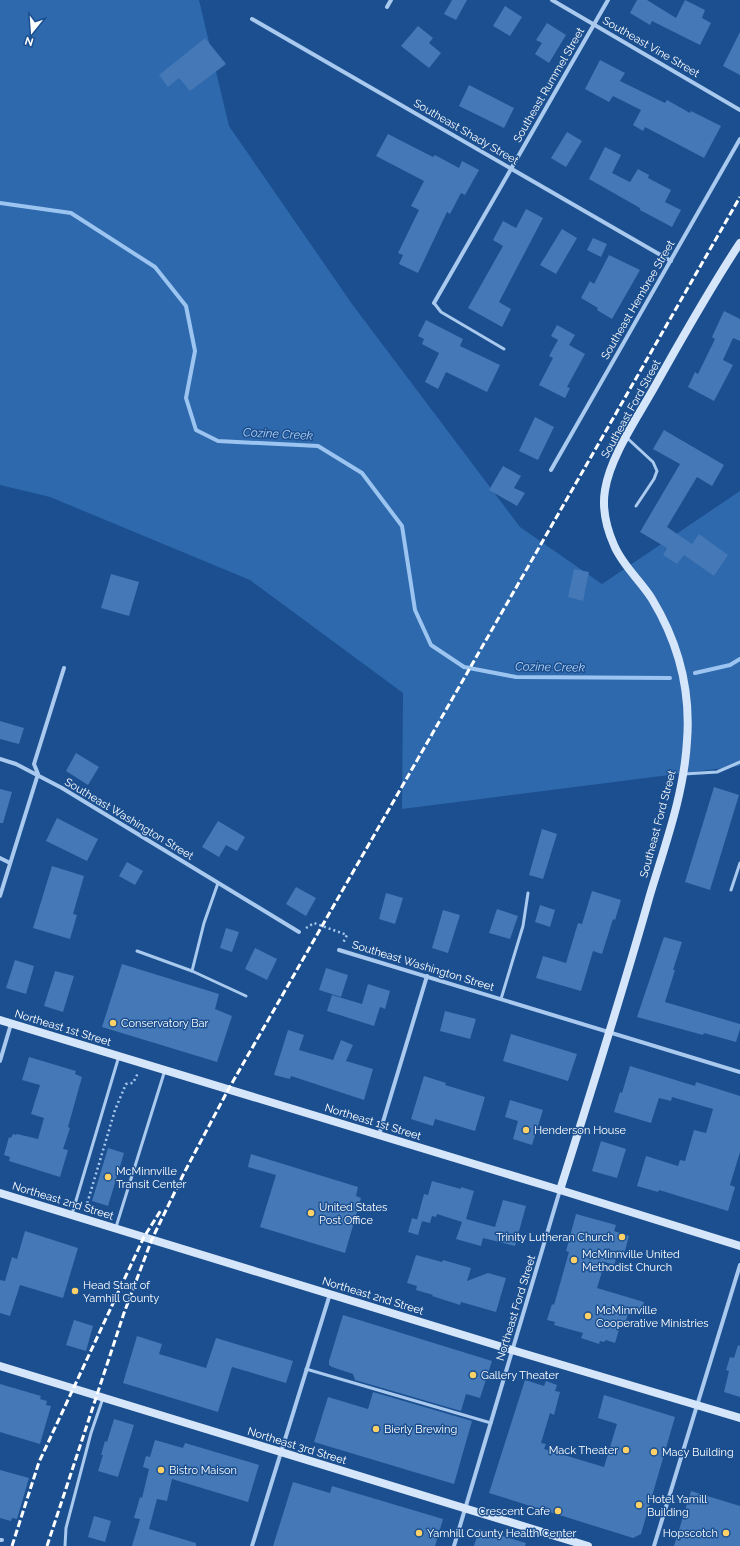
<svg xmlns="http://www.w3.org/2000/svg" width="740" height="1546" viewBox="0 0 740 1546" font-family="Raleway,sans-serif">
  <rect width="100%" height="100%" fill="#1b4f8f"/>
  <!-- green -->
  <path fill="#2e69ad" d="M0,0H199L229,126L352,304L520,527L602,584L740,491V766L402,809L403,693L250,580L50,497L0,485Z"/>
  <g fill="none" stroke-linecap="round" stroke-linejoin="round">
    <!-- stream -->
    <g stroke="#9cc4f0" stroke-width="4">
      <path d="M0,203L71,213L155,267L186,306L195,351L186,398L196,430L218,441L318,446L362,473L402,526L415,610L431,645L464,667L516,677L670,678"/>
      <path d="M695,673L730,665L740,659"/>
    </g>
  </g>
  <!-- building -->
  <g fill="#4478b7">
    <path d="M452,0H467L456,20L444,14Z"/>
    <path d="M637,0H647L676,18L685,0L705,10L702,18L711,23L700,45L652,21L650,25L630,13Z"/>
    <path d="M505,6L522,17L510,36L493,26Z"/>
    <path d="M547,23L566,35L549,63L535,54L542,43L536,40Z"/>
    <path d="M418,26L433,38L429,43L441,53L429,68L401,46Z"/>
    <path d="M740,32V75L723,66Z"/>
    <path d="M205,38L226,64L190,91L179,78L168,87L159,75Z"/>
    <path d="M600,60L625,73L620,81L665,103L667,100L690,113L691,111L721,126L704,158L645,127L643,131L633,125L641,110L613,96L609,102L585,89Z"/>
    <path d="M469,85L514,108L504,128L459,106Z"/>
    <path d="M567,132L582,141L566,167L551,158Z"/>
    <path d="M388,134L433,157L435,155L459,168L462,161L479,170L465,195L461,193L450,214L447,212L418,273L399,264L403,255L398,253L419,210L411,206L424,181L376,156Z"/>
    <path d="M605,147L621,155L612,173L630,182L638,169L649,175L648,178L671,190L665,202L681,210L672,227L640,210V208L589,179Z"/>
    <path d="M526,209L543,218L499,302L511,309L502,327L468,308L503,246L493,240L503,221L516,228Z"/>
    <path d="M562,229L577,238L556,274L540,265Z"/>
    <path d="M593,238L607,244L601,257L587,250Z"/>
    <path d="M609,255L640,270L612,319L597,310L598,308L581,298L590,281L594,284Z"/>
    <path d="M724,311L740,319V341L733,338L723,360L733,365L714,401L688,387L695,372L698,374L715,339L712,337Z"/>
    <path d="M426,320L463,339L460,346L500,365L487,392L446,372L438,389L425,382L439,353L422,344L424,339L418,336Z"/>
    <path d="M557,325L575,335L569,345L585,354L567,387L570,388L565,398L539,385L553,358L549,356L558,340L551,336Z"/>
    <path d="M535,417L554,427L538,460L519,451Z"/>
    <path d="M664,430L724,465L712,486L697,477L667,527L692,544L699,534L728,555L714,576L684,555L677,564L663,555L667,548L640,532L680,464L653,449Z"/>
    <path d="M503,466L521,476L514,488L525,493L517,506L489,490Z"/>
    <path d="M574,569L589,572L583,601L568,597Z"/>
    <path d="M111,574L139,582L129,616L101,608Z"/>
    <path d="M0,721L24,728L19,744L0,739Z"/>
    <path d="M76,753L99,767L88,785L66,771Z"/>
    <path d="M714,787L739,795L710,890L685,882Z"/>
    <path d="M0,789L12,792L3,823H0Z"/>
    <path d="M57,818L98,839L87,861L46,841Z"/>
    <path d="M218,821L245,837L237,851L226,845L219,857L202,847Z"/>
    <path d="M542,829L557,834L543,879L529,875Z"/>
    <path d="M127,862L143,871L135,885L119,876Z"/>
    <path d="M52,866L84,876L73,914L77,915L70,939L33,928Z"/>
    <path d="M296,887L316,898L306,916L286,904Z"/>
    <path d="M592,891L621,900L615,920L613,919L602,954L593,951L581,991L536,978L543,956L566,963L578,923L582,924Z"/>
    <path d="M386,893L403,898L395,924L379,919Z"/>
    <path d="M540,905L555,910L550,927L535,922Z"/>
    <path d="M497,909L518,916L510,939L489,933Z"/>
    <path d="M443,910L460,915L448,953L432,948Z"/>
    <path d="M226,928L239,932L232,952L220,948Z"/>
    <path d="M664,937L682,942L673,970H675L665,1002L740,1024V1029L736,1042L704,1033L703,1035L637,1017Z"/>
    <path d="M255,948L277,959L267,980L245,969Z"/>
    <path d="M15,960L34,966L26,994L6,988Z"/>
    <path d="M122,964L219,994L215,1009L232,1016L217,1062L102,1027Z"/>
    <path d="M326,968L348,975L341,997L319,990Z"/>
    <path d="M55,971L74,976L63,1012L44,1006Z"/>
    <path d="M368,984L390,991L385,1009L380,1007L374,1026L327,1011L332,995L362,1004Z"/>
    <path d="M445,1011L476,1019L470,1039L440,1031Z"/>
    <path d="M288,1030L304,1035L299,1050L333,1060L341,1040L353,1045L346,1061L373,1069L364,1100L291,1076L290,1079L274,1075Z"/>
    <path d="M511,1034L577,1054L568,1081L503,1061Z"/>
    <path d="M29,1057L76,1071L75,1074L82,1077L68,1127L70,1128L63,1149L68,1150L60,1177L9,1161L10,1157L4,1155L9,1137L11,1138L13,1134L16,1135L17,1134L38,1139L44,1118L31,1114L40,1085L22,1080Z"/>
    <path d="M630,1066L695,1086L696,1082L740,1096V1152L730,1185L735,1187L728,1211L659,1190L658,1192L637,1186L646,1156L678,1166L680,1160L685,1161L694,1130L706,1133L713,1109L672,1097L671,1101L659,1098L651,1123L614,1112L620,1092L622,1093Z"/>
    <path d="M424,1076L446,1083L445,1085L485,1097L475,1131L435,1119L433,1126L411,1119Z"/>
    <path d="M510,1100L543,1110L532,1145L513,1139L518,1121L505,1117Z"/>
    <path d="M601,1141L626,1149L617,1178L592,1171Z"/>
    <path d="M108,1148L124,1153L108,1206L92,1201Z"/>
    <path d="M251,1154L358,1187L356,1196L361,1198L345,1253L260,1227L276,1175L248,1167Z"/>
    <path d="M432,1181L461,1189V1187L474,1191L466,1219L495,1227L503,1200L526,1206L515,1246L483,1238L481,1246L456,1239L462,1222L437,1214L436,1217L432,1216L430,1223L417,1220L424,1194L428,1195Z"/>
    <path d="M576,1214L616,1225L614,1231L629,1236L623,1258L617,1256L614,1265L605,1262L597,1288L644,1302L641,1313L629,1309L625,1325L621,1323L615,1343L606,1340L604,1342L600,1341L599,1344L581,1338L583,1333L554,1325L555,1322L547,1320L552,1304L554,1305L569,1252L566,1251Z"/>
    <path d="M412,1218L422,1221L418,1235L408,1232Z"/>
    <path d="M25,1231L78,1248L63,1298L20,1285L10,1316L0,1313V1280L5,1281L12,1257L17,1259Z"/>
    <path d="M416,1255L442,1262L443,1260L471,1268L467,1281L488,1273L506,1278L496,1312L461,1302L460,1305L432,1296L433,1295L416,1290L417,1286L407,1283Z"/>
    <path d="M343,1315L492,1361L480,1398L466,1394L461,1411L355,1380L353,1374L332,1367L329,1365V1361Z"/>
    <path d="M74,1320L93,1326L86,1351L66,1345Z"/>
    <path d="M137,1336L162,1344L159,1354L206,1368L216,1338L293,1361L286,1383L232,1367L218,1412L123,1383Z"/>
    <path d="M738,1345L740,1346V1397L724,1392L729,1371L726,1370L730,1357L734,1358Z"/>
    <path d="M525,1380L544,1386L546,1381L557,1385L555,1391L560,1392L554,1415L550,1413L541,1443L546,1444L544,1449L604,1467L617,1424L598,1418L604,1395L675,1417L641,1534L633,1538L489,1493Z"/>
    <path d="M0,1384L41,1396L40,1399L47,1401L46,1405L51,1406L40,1444L0,1432Z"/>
    <path d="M373,1392L472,1421L454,1484L314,1442L328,1397L368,1409Z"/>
    <path d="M114,1419L134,1425L118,1477L98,1471L103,1455H101L105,1441L107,1442Z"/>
    <path d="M155,1440L183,1448L185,1443L259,1465L248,1502L172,1479L167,1501L157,1499L149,1529L196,1543V1546H132L140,1519L134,1518L140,1497L142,1498L149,1469L143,1467L146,1456L150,1457Z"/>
    <path d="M0,1470L29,1478L17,1519L12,1518L11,1521L0,1518Z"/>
    <path d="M293,1482L330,1493L332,1486L443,1519L435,1546H273Z"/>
    <path d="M691,1491L740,1506V1546H674Z"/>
    <path d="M94,1516L111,1521L105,1542L88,1537Z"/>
    <path d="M479,1529L526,1543L525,1546H474Z"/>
  </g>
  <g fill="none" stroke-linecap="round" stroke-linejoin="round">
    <!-- path -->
    <g stroke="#a9c9ee" stroke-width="2.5" stroke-dasharray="2 3" stroke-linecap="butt">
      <path d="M306,928L314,923L347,935L343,943"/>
      <path d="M88,1208L87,1204L115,1110L126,1084L133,1083L138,1073"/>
    </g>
    <!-- lane -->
    <g stroke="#a9c9ee" stroke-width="3">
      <path d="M434,303L441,312L504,349"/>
      <path d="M626,437L653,462L657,471L654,479L636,506"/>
      <path d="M684,774L717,772L740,762"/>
      <path d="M731,890L740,863"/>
      <path d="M137,951L192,971L246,996"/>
      <path d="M192,971L204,923L218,883"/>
      <path d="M501,999L523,926L528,893"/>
      <path d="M72,1214L119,1056"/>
      <path d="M116,1227L165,1070"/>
      <path d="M306,1369L491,1423"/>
      <path d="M65,1546L66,1528L91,1433L103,1398"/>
    </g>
    <!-- street -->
    <g stroke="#a9c9ee" stroke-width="4">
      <path d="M552,0L740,110"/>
      <path d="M387,7L391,0"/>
      <path d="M252,19L671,261"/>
      <path d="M434,303L608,0"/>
      <path d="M551,470L740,139"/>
      <path d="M0,759L16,764L62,788L299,932"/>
      <path d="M0,858L10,863"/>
      <path d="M0,896L38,774L34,764L64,668"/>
      <path d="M339,950L740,1072"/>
      <path d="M0,1061L11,1024"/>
      <path d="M379,1135L427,976"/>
      <path d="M0,1540H2"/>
      <path d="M252,1546L330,1294"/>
      <path d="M454,1546L560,1190"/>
      <path d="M654,1546L740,1265"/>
    </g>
    <!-- secondary -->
    <g stroke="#d6e6fa" stroke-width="8">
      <path d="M0,1020L560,1190L740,1246"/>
      <path d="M560,1190C591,1092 622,994 650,895C665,845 684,794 687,741C691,690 678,642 652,599C641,581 622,565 614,545C606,527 602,508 605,490C610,458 635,421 651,393C680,342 708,291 740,243"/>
      <path d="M0,1193L512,1350L740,1418"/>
      <path d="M0,1366L588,1546"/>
    </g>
    <!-- rail -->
    <g stroke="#fff" stroke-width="3" stroke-dasharray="7 3" stroke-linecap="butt">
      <path d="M12,1546L39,1462L144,1237L161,1210"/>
      <path d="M47,1546L124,1313L152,1239L184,1173L228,1090L740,197"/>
    </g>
  </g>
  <!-- markers -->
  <g fill="#ffd166" stroke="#1b4f8f" stroke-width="1.5">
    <circle cx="113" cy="1023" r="4"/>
    <circle cx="526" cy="1130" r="4"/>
    <circle cx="108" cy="1177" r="4"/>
    <circle cx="311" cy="1213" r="4"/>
    <circle cx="622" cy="1237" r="4"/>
    <circle cx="574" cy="1260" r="4"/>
    <circle cx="75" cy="1291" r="4"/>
    <circle cx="588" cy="1316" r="4"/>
    <circle cx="473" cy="1375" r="4"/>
    <circle cx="376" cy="1429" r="4"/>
    <circle cx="626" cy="1450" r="4"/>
    <circle cx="654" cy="1452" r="4"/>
    <circle cx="161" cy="1470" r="4"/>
    <circle cx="639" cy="1505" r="4"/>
    <circle cx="558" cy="1511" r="4"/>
    <circle cx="419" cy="1533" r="4"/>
    <circle cx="726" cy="1533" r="4"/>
  </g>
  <g text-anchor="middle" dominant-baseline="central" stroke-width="3" stroke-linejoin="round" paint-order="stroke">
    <!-- street labels -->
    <g font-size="11" fill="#fff" stroke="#1b4f8f">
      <text transform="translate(651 47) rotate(30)">Southeast Vine Street</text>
      <text transform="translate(549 85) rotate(-60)">Southeast Rummel Street</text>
      <text transform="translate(466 132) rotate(30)">Southeast Shady Street</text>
      <text transform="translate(638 300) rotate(-60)">Southeast Hembree Street</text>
      <text transform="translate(631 409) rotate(-61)">Southeast Ford Street</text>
      <text transform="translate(129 819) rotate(31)">Southeast Washington Street</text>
      <text transform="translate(658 824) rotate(-75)">Southeast Ford Street</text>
      <text transform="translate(423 966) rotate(17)">Southeast Washington Street</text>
      <text transform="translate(63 1028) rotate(17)">Northeast 1st Street</text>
      <text transform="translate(373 1122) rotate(17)">Northeast 1st Street</text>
      <text transform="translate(63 1201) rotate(17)">Northeast 2nd Street</text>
      <text transform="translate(373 1296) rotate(17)">Northeast 2nd Street</text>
      <text transform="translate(516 1308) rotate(-73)">Northeast Ford Street</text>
      <text transform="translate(297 1446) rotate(17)">Northeast 3rd Street</text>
    </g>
    <!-- poi labels -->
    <g font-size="11" fill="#fff" stroke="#1b4f8f" text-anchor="start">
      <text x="121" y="1023">Conservatory Bar</text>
      <text x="534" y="1130">Henderson House</text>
      <text x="116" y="1171">McMinnville<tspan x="116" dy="13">Transit Center</tspan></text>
      <text x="319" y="1207">United States<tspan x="319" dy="13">Post Office</tspan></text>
      <text x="614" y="1237" text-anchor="end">Trinity Lutheran Church</text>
      <text x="582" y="1254">McMinnville United<tspan x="582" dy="13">Methodist Church</tspan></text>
      <text x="83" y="1285">Head Start of<tspan x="83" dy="13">Yamhill County</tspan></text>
      <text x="596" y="1310">McMinnville<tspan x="596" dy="13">Cooperative Ministries</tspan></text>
      <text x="481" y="1375">Gallery Theater</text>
      <text x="384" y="1429">Bierly Brewing</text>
      <text x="618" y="1450" text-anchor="end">Mack Theater</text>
      <text x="662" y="1452">Macy Building</text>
      <text x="169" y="1470">Bistro Maison</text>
      <text x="647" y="1499">Hotel Yamill<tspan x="647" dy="13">Building</tspan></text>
      <text x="550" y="1511" text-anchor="end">Crescent Cafe</text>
      <text x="427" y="1533">Yamhill County Health Center</text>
      <text x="718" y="1533" text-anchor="end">Hopscotch</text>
    </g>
    <!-- water labels -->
    <g font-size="12" font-style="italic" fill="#b5d3f5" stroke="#1b4f8f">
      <text transform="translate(278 434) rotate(3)">Cozine Creek</text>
      <text transform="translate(550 667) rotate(1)">Cozine Creek</text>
    </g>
  </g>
  <!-- north arrow -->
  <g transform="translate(32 32) rotate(197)" stroke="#1b4f8f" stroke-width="3" paint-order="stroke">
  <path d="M0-3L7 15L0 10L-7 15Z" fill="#ffffff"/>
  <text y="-6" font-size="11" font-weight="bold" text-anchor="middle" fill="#ffffff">N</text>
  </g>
</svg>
